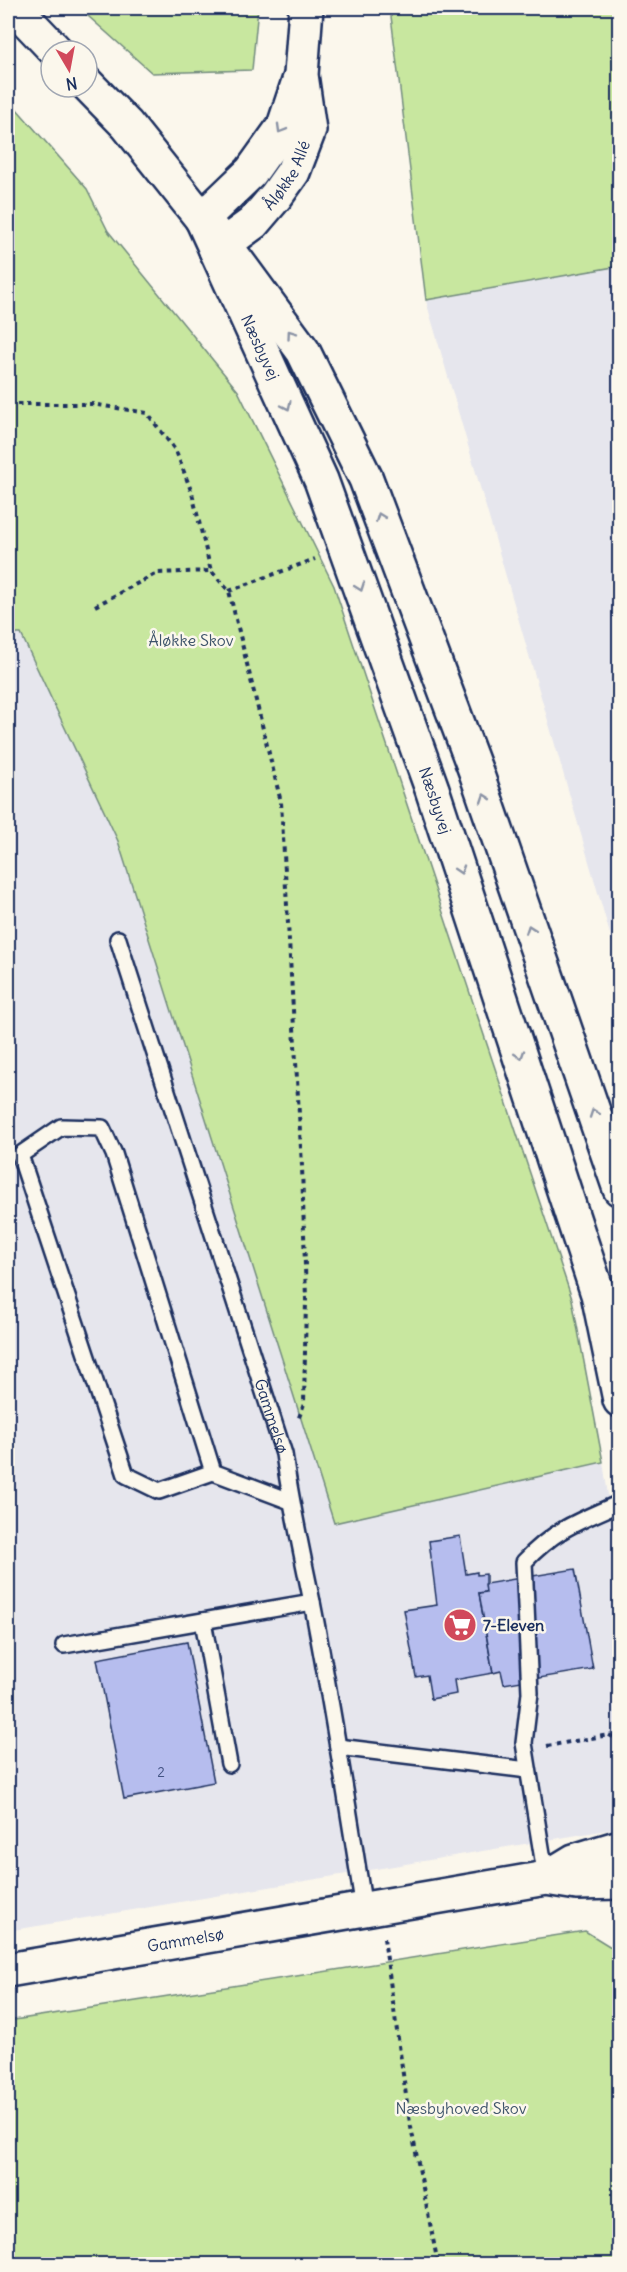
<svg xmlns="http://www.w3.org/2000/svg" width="627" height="2272" viewBox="0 0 627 2272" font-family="Delius,sans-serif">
  <rect width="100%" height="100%" fill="#fbf7ec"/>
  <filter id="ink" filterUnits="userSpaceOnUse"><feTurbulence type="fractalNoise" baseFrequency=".0167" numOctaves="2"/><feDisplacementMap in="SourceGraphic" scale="12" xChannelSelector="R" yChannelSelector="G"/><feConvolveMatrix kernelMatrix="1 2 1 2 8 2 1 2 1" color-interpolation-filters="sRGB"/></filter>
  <g filter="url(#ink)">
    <!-- built -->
    <g fill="#e6e6ed">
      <path d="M619,266V965L426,301Z"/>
      <path d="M21,634L118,841L334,1523L603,1462L619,1568V1828L8,1931V635Z"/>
    </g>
    <!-- green -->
    <g fill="#c8e79f" stroke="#728b7e" stroke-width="1.5">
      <path d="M79,8H258L252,70L152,73Z"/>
      <path d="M390,8H619V266L426,300Z"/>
      <path d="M8,99L87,189L108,231L238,391L334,586L572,1299L603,1462L334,1523L118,841L21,634H8Z"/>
      <path d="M585,1931L619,1952V2264H8V2021Z"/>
    </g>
    <!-- building -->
    <g fill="#b6bdee" stroke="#1b2f5e" stroke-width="1.5">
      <path d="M460,1536L466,1574L477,1572V1575L486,1574V1592L479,1593L493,1673L454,1680L456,1694L431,1699L427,1675L416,1677L404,1610L437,1605L429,1541Z"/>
      <path d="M575,1569L593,1669L504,1684L501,1671L493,1673L479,1593L486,1592L485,1584Z"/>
      <path d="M187,1642L214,1782L124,1799L97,1659Z"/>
    </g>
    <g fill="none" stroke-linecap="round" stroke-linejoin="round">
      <defs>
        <g id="lane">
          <path id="s1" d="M118,939L284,1454C291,1504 302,1553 312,1602C332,1704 348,1806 364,1909"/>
          <path d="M213,1472L114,1154L102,1128L61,1127L20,1155L126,1475L159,1491L213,1472L290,1501"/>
          <path d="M203,1621L229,1764"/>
          <path d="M64,1645L312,1602"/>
          <path d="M338,1747L528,1770"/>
          <path d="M546,1878L524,1743L530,1693L524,1562C555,1529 579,1521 620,1503"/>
        </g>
        <g id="secondary">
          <path d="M15,8L56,51"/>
          <path d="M87,84L127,125L202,219L225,245L303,351L366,479L476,772L620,1189"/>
          <path id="s2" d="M202,219L321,480L432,789L598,1294L620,1400"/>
          <path d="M202,219L251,172L284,126L299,81"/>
          <path id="s3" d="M216,250L253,223L276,196L293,172L309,130L301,75L306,8"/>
          <path d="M546,1878L574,1861L620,1847"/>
          <path id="s4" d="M8,1970L546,1878L577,1883L620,1882"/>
        </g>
      </defs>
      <!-- lane casing -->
      <use href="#lane" stroke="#1b2f5e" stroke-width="20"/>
      <!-- secondary casing -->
      <use href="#secondary" stroke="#1b2f5e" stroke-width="38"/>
      <!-- path -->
      <g stroke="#1b2f5e" stroke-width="4" stroke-dasharray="4.5 4.5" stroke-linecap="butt">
        <path d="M8,404H92L147,413L176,451L192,493L211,571"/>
        <path d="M229,591L315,559"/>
        <path d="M95,606L157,573L211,571L229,591L281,802L302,1166L306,1299L304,1404L298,1420"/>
        <path d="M547,1746L609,1735L620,1740"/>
        <path d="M384,1938L409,2117L438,2264"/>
      </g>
      <!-- lane -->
      <use href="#lane" stroke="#fbf7ec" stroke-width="15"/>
      <!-- secondary -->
      <use href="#secondary" stroke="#fbf7ec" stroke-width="33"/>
    </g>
    <!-- one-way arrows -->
    <defs><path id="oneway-chevron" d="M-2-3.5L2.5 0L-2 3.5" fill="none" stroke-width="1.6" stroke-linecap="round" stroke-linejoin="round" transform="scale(1.5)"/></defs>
    <g stroke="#8b93a5">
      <use href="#oneway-chevron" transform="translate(281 129) rotate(120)"/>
      <use href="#oneway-chevron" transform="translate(291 334) rotate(-126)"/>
      <use href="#oneway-chevron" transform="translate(287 406) rotate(65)"/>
      <use href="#oneway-chevron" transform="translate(380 517) rotate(-111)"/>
      <use href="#oneway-chevron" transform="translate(360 587) rotate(70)"/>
      <use href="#oneway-chevron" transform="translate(485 798) rotate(-109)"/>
      <use href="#oneway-chevron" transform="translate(460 870) rotate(72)"/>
      <use href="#oneway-chevron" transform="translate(530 929) rotate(-109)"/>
      <use href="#oneway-chevron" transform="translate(520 1055) rotate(72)"/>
      <use href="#oneway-chevron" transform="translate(594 1113) rotate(-109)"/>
    </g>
  </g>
  <!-- icons -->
  <defs>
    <symbol id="supermarket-disc" viewBox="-11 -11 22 22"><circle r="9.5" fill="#d1495b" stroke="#fbf7ec"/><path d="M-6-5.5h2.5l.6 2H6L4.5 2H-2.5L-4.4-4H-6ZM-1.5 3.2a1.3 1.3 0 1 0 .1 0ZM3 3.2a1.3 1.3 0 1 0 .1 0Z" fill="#fff"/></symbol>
  </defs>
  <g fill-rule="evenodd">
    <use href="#supermarket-disc" x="441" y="1606" width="38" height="38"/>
  </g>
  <g text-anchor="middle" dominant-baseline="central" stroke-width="5" stroke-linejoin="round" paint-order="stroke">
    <!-- number labels -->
    <g font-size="14" fill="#425282">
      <text x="161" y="1772">2</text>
    </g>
    <!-- street labels -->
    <g font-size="16" fill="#1b2f5e" stroke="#fbf7ec">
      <text stroke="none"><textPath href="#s3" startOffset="105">Åløkke Allé</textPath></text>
      <text stroke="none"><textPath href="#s2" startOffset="141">Næsbyvej</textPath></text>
      <text stroke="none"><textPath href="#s2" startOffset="627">Næsbyvej</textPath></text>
      <text stroke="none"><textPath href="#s1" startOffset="501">Gammelsø</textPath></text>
      <text stroke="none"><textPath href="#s4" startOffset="180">Gammelsø</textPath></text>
    </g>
    <!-- park labels -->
    <g font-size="16" fill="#3e546b" stroke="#fbf7ec">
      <text x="191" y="640">Åløkke Skov</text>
      <text x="461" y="2108">Næsbyhoved Skov</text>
    </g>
    <!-- poi labels -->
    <g font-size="16" font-weight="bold" fill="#1b2f5e" stroke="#fbf7ec" text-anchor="start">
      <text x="483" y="1625">7-Eleven</text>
    </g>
  </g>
  <!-- margin -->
  <rect width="627" height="2272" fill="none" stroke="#fbf7ec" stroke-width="30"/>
  <rect x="15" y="15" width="597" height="2242" fill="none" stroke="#1b2f5e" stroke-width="2" filter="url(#ink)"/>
  <!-- north arrow -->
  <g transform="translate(69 69) rotate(170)"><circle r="28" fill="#fbf7ec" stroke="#a1a7b3" stroke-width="1.5"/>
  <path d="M0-4.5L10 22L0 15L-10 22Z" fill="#d1495b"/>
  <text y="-9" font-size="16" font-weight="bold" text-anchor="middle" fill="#1b2f5e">N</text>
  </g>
</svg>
